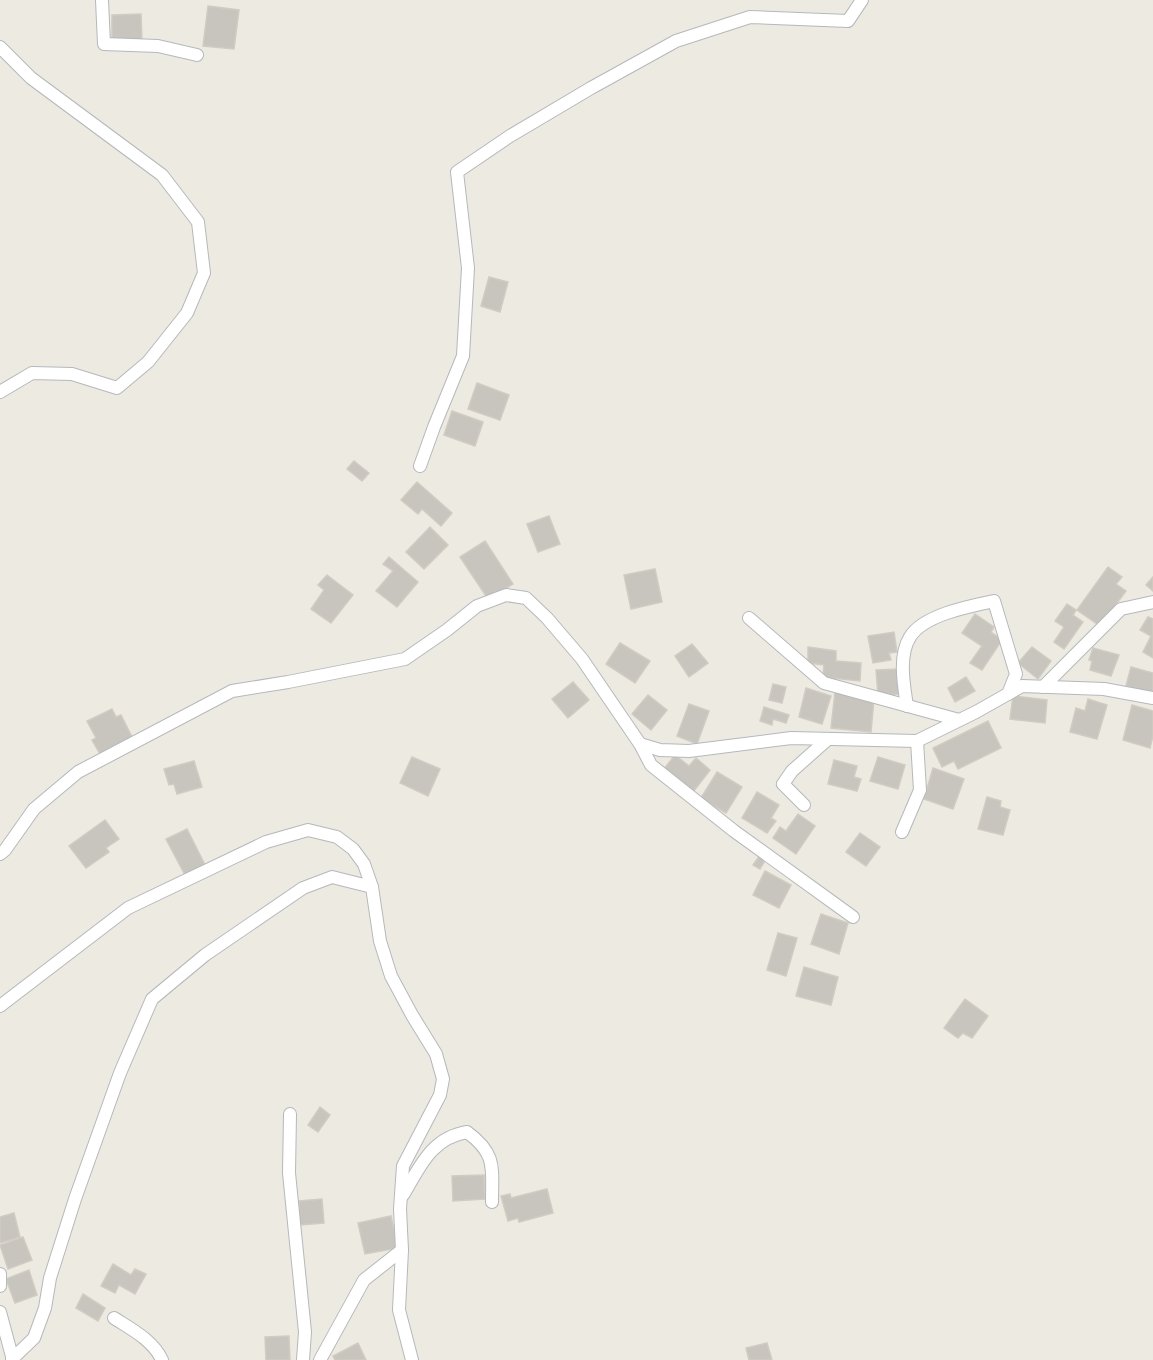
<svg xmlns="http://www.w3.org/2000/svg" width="1153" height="1360" viewBox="0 0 1153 1360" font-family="Rubik,sans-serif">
  <rect width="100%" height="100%" fill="#edeae2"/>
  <!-- building -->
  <g fill="#c8c5bf" stroke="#d1ccc1" stroke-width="1.5">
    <path d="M208,6L239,10L234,49L203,46Z"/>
    <path d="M141,14L142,42L112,41V15Z"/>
    <path d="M489,277L508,282L500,312L481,306Z"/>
    <path d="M477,383L509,395L500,420L468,409Z"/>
    <path d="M452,411L483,422L475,446L444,435Z"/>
    <path d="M354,461L369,473L362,481L347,469Z"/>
    <path d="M417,482L452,513L441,526L422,509L418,514L401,500Z"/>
    <path d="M549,516L560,544L538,552L527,524Z"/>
    <path d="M430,527L448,545L424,569L406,552Z"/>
    <path d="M485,541L513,584L488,599L460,557Z"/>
    <path d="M389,557L418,582L397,607L376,591L393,571L383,564Z"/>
    <path d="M1108,567L1122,577L1116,584L1126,591L1100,626L1077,610Z"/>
    <path d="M655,569L662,602L631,609L624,575Z"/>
    <path d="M327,575L353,595L331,623L311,609L324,590L318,585Z"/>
    <path d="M1153,577V591L1146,585Z"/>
    <path d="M1067,604L1076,610L1073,615L1083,622L1064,649L1054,642L1064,627L1055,621Z"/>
    <path d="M975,614L994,627L991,632L1002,640L982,670L970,663L982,646L962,633Z"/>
    <path d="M1148,617L1153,619V658L1143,652L1151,636L1140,630Z"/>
    <path d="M894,632L897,652L889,653L891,660L873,663L868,636Z"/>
    <path d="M620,643L650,661L635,683L606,664Z"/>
    <path d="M692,644L708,663L689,677L675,656Z"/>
    <path d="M808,647L836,651V661L861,663L860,681L823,677L824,665L808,663Z"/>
    <path d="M1032,647L1051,661L1038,679L1018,663Z"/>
    <path d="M1093,648L1119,655L1111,676L1090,670L1092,661L1089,660Z"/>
    <path d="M1131,667L1153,673V694L1126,686Z"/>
    <path d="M899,669L900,694L878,695L876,670Z"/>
    <path d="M966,677L975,691L955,702L948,688Z"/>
    <path d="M573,682L589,700L568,718L552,699Z"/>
    <path d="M773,684L786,687L782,703L769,700Z"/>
    <path d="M806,688L831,696L822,724L799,717Z"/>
    <path d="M835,692L851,693L850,697L874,699L871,732L831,728Z"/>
    <path d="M648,695L667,710L651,730L632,714Z"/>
    <path d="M1013,696L1047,700L1045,723L1010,719Z"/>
    <path d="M1088,699L1107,705L1097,739L1070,732L1076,708L1085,711Z"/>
    <path d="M689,704L709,711L697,744L677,736Z"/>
    <path d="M1132,705L1153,711V736L1150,748L1123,740Z"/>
    <path d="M764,707L789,715L786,723L773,719L772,725L760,721Z"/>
    <path d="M112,709L116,717L121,715L132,737L100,754L92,740L96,738L87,721Z"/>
    <path d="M988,721L1001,748L958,769L954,761L942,767L933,748Z"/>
    <path d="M675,755L689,766L696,758L710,770L693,792L664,769Z"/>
    <path d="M412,757L440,769L428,796L400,783Z"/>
    <path d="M878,757L905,765L898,789L870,781Z"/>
    <path d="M834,760L857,766L854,777L861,779L857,791L828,784Z"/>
    <path d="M194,761L202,787L177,794L174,784L169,785L164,769Z"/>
    <path d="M933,768L964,779L953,809L924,799Z"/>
    <path d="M717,772L742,787L726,813L701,798Z"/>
    <path d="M757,792L779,805L771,818L776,821L767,833L742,818Z"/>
    <path d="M987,797L1001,801L1000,807L1010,810L1003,835L978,829Z"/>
    <path d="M798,814L815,826L796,854L773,838L780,827L786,831Z"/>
    <path d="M105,820L119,839L106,848L109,852L86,868L69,846Z"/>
    <path d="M187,829L205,865L185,875L166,839Z"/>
    <path d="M860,833L880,847L866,866L846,852Z"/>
    <path d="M760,855L766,859L760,869L753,865Z"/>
    <path d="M765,871L791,885L779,908L753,895Z"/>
    <path d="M821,914L848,923L839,954L811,944Z"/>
    <path d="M778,933L797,938L786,976L767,970Z"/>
    <path d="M804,967L838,977L831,1005L796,996Z"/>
    <path d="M965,999L988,1016L972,1038L963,1033L958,1038L944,1028Z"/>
    <path d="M320,1107L330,1115L318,1132L308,1125Z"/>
    <path d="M484,1175L485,1199L453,1201L452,1176Z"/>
    <path d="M547,1189L553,1213L519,1222L518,1218L508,1221L501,1196L510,1194L511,1198Z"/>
    <path d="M322,1199L324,1223L300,1225L299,1201Z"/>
    <path d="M14,1213L20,1237L0,1243V1217Z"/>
    <path d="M391,1216L398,1248L365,1254L358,1223Z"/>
    <path d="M23,1237L32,1260L8,1269L0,1245Z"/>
    <path d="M113,1264L131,1275L135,1269L146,1274L135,1294L119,1285L115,1293L101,1286Z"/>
    <path d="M29,1270L37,1295L15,1303L6,1279Z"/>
    <path d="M83,1294L105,1308L98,1321L76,1308Z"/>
    <path d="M289,1336L290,1360H266L265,1337Z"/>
    <path d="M358,1343L366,1360H335L333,1356Z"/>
    <path d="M767,1343L772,1360H749L746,1348Z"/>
  </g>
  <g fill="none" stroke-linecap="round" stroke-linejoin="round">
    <defs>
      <g id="street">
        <path d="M102,0L104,44L158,46L197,55"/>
        <path d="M0,47L31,78L162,175L198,222L204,273L187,313L148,362L117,388L72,374L32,373L0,392"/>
        <path d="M420,466L434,427L463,356L468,268L457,172L510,136L591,88L676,41L750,17L848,21L862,0"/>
        <path d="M749,618L824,683L959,720"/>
        <path d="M1043,687L1121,609L1153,602"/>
        <path d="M907,706C904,686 898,656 910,637C923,615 970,606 994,601L1016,674L1008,694"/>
        <path d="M640,744L660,750L689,751L791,738L917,741L976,712L1022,686L1104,689L1153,698"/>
        <path d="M804,805L783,784L792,771L828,739"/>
        <path d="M902,832L920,790L917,741"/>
        <path d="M0,854L5,850L34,809L78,772L232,691L288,682L405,659L447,630L477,606L506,595L526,598L547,618L582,659L640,744L651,765L734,831L853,917"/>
        <path d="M0,1006L128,908L266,842L308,830L337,837L353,849L364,864L372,887L380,941L391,976L412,1015L436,1054L443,1079L440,1095L403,1166L400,1209L402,1250L364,1280L320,1360"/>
        <path d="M290,1114L289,1173L305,1332L303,1360"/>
        <path d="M403,1195C420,1167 431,1138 467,1132C497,1154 492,1168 492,1202"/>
        <path d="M402,1250L399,1310L412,1360"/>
        <path d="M0,1274V1286"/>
        <path d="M0,1312L13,1360"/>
        <path d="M114,1318C131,1329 153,1340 162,1360"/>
        <path d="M12,1359L34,1338L45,1308L50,1278L75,1199L120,1073L152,999L205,955L303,888L332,877L372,887"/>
      </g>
    </defs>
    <!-- street casing -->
    <use href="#street" stroke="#b5b8bc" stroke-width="14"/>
    <!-- street -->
    <use href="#street" stroke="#fff" stroke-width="12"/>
  </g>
</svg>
